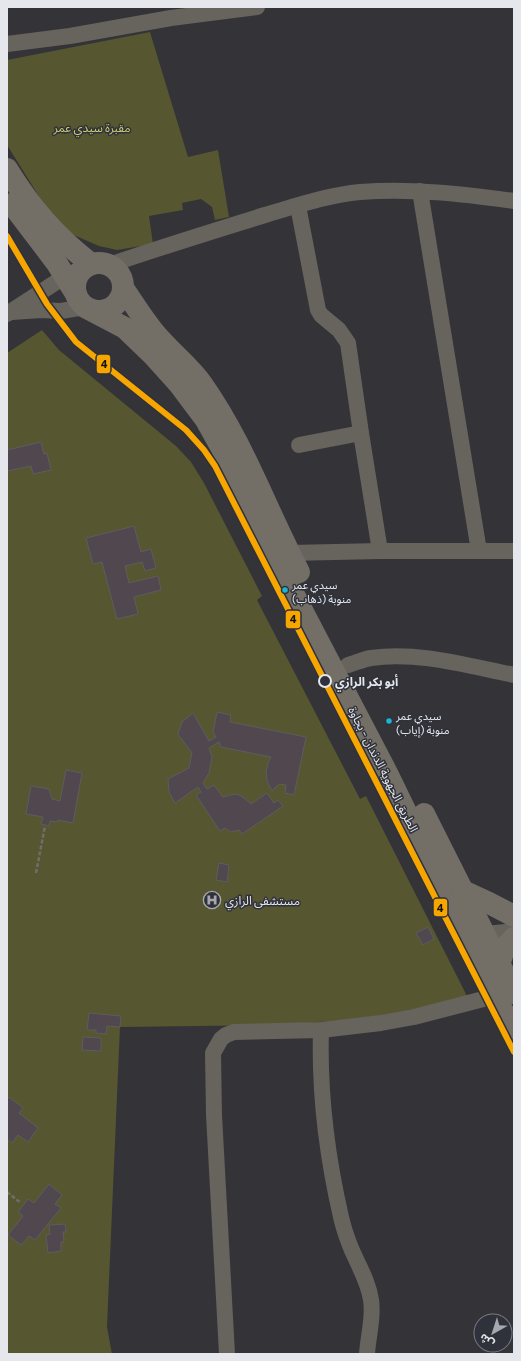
<svg xmlns="http://www.w3.org/2000/svg" width="521" height="1361" viewBox="0 0 521 1361" font-family="Commissioner,'Noto Sans Arabic',sans-serif">
  <rect width="100%" height="100%" fill="#333338"/>
  <!-- green -->
  <g fill="#565631">
    <path d="M150,32L188,157L218,150L229,217L215,220L212,207L201,199L182,203L183,210L149,216L153,244L117,250L99,246L69,233L55,222L7,145V60Z"/>
    <path d="M42,330L59,350L176,446L191,462L204,483L262,596L257,600L360,799L366,796L469,1000L384,1017L277,1025L120,1027L107,1327L112,1354H7V353Z"/>
  </g>
  <!-- building -->
  <g fill="#51474f" stroke="#5e5c5f">
    <path d="M41,442L44,454L47,453L51,470L33,474L31,466L7,471V450Z"/>
    <path d="M134,526L141,552L151,549L156,568L145,571L142,562L125,566L129,583L158,576L161,590L134,597L138,614L117,619L102,562L93,564L86,538Z"/>
    <path d="M217,712L231,715L230,722L306,737L294,795L285,793L286,785L279,784L272,791L267,781L266,772L268,763L271,757L221,747L219,742L209,748L212,757L209,773L203,783L207,789L214,785L223,797L230,795L237,794L243,797L251,804L267,793L274,803L278,800L283,806L242,834L239,830L231,832L225,828L220,831L196,795L201,792L198,787L175,803L169,792L168,779L189,768L192,753L178,734L182,722L193,713L209,741L216,737L213,732Z"/>
    <path d="M66,770L82,773L73,823L58,820V822L50,821L49,826L41,824L43,817L26,814L31,786L49,789L52,799L60,801Z"/>
    <path d="M219,863L229,865L227,882L216,880Z"/>
    <path d="M428,927L434,939L423,945L416,933Z"/>
    <path d="M89,1013L121,1016L120,1027L107,1026L106,1034L96,1033V1030H87Z"/>
    <path d="M83,1037L101,1038V1051L82,1050Z"/>
    <path d="M9,1097L23,1108L19,1113L38,1128L28,1142L18,1135L12,1143L7,1139V1099Z"/>
    <path d="M49,1184L62,1195L55,1204L61,1208L35,1240L29,1236L21,1245L8,1235L23,1216L18,1212L28,1199L34,1203Z"/>
    <path d="M65,1224L66,1232H63L64,1242H61V1251L48,1253L46,1235L50,1234L49,1225Z"/>
  </g>
  <g fill="none" stroke-linecap="round" stroke-linejoin="round">
    <!-- path -->
    <g stroke="#706e6c" stroke-width="2.5" stroke-dasharray="4 2" stroke-linecap="butt">
      <path d="M36,873L45,826"/>
      <path d="M7,1192L21,1203"/>
    </g>
    <!-- minor -->
    <g stroke="#67635d" stroke-width="16">
      <path d="M7,44L70,36L171,18L257,7"/>
      <path d="M420,191L479,551"/>
      <path d="M298,206L318,310L321,315L339,330L348,343L361,433L380,551"/>
      <path d="M109,265C161,247 213,231 265,215C296,206 328,195 360,192C411,188 463,194 514,201"/>
      <path d="M12,312L41,310L61,311L85,307"/>
      <path d="M7,314L64,277L83,268"/>
      <path d="M299,445L361,433"/>
      <path d="M280,556L289,553L380,551H514"/>
      <path d="M348,665C355,663 364,659 371,658C418,651 468,666 514,675"/>
      <path d="M475,939L495,933L514,931"/>
      <path d="M321,1030C319,1093 327,1156 341,1217C343,1226 346,1235 349,1243C356,1262 368,1279 371,1300C374,1317 368,1336 367,1354"/>
      <path d="M227,1354L214,1115L213,1053L221,1039L226,1035L234,1032L321,1030L381,1023L414,1017L495,996"/>
    </g>
    <!-- secondary -->
    <g stroke="#736e66" stroke-width="22">
      <path d="M7,169C31,208 55,236 91,264"/>
      <path d="M12,204L56,262L76,294"/>
      <circle cx="99" cy="287" r="24"/>
      <path d="M123,288C135,305 146,324 160,339C173,354 190,367 202,384C243,442 266,509 299,572"/>
      <path d="M85,307L125,328L152,354L179,384L206,420L229,461L246,503L387,773L514,1034"/>
      <path d="M424,814L514,993"/>
      <path d="M463,891L489,903L514,916"/>
      <path d="M499,964L505,947L514,938"/>
    </g>
    <defs>
      <path id="rail-1" d="M7,236L47,304L76,342L186,430L204,450L215,466L514,1052"/>
    </defs>
    <!-- rail-1 casing -->
    <use href="#rail-1" stroke="#30323b" stroke-width="9"/>
    <!-- rail-1 -->
    <use href="#rail-1" stroke="#f7a600" stroke-width="6"/>
  </g>
  <!-- icons -->
  <defs>
    <symbol id="hospital-ring" viewBox="-11 -11 22 22"><circle r="9.5" fill="#30323b" stroke="#a7a8ad" stroke-width="1.5"/><path d="M-5-5h3v3.5h4V-5h3V5h-3V1.5h-4V5h-3Z" fill="#a7a8ad"/></symbol>
  </defs>
  <g fill-rule="evenodd">
    <use href="#hospital-ring" x="202" y="890" width="20" height="20"/>
  </g>
  <!-- markers -->
  <g fill="#1ab6d8" stroke="#30323b" stroke-width="1.5">
    <circle cx="285" cy="590" r="3.5"/>
    <circle cx="389" cy="721" r="3.5"/>
  </g>
  <circle fill="#30323b" stroke="#e5e7ec" stroke-width="2" cx="325" cy="681" r="6"/>
  <g text-anchor="middle" dominant-baseline="central" stroke-width="3" stroke-linejoin="round" paint-order="stroke">
    <!-- bus labels -->
    <g font-size="11" fill="#e5e7ec" stroke="#30323b" text-anchor="start">
      <text x="292" y="584">سيدي عمر<tspan x="292" dy="14">منوبة (ذهاب)</tspan></text>
      <text x="396" y="715">سيدي عمر<tspan x="396" dy="14">منوبة (إياب)</tspan></text>
    </g>
    <!-- park labels -->
    <g font-size="12" fill="#cacd6f" stroke="#30323b">
      <text x="92" y="127">مقبرة سيدي عمر</text>
    </g>
    <!-- stop labels -->
    <g font-size="12" font-weight="bold" fill="#e5e7ec" stroke="#30323b" text-anchor="start">
      <text x="335" y="681">أبو بكر الرازي</text>
    </g>
    <!-- street labels -->
    <g font-size="12" fill="#e5e7ec" stroke="#30323b">
      <text transform="translate(384 769) rotate(63)">الطريق الجهوية الدندان - بجاوة</text>
    </g>
    <!-- poi labels -->
    <g font-size="12" fill="#e5e7ec" stroke="#30323b" text-anchor="start">
      <text x="225" y="900">مستشفى الرازي</text>
    </g>
  </g>
  <g stroke="#30323b" stroke-width="1.5">
    <rect x="96" y="354" width="15" height="20" rx="4" fill="#f7a600"/>
    <rect x="285" y="610" width="16" height="19" rx="4" fill="#f7a600"/>
    <rect x="433" y="898" width="15" height="19" rx="4" fill="#f7a600"/>
  </g>
  <g font-size="11" text-anchor="middle" font-weight="bold" fill="#111">
    <text x="104" y="368">4</text>
    <text x="293" y="623">4</text>
    <text x="440" y="912">4</text>
  </g>
  <!-- border -->
  <rect width="521" height="1361" fill="none" stroke="#e5e7ec" stroke-width="16"/>
  <!-- north arrow -->
  <g transform="translate(493 1333) rotate(219)"><circle r="19" fill="#30323b" stroke="#787a82"/>
  <path d="M0-3L7 15L0 10L-7 15Z" fill="#a7a8ad"/>
  <text y="-6" font-size="11" font-weight="bold" text-anchor="middle" fill="#e5e7ec">ش</text>
  </g>
</svg>
